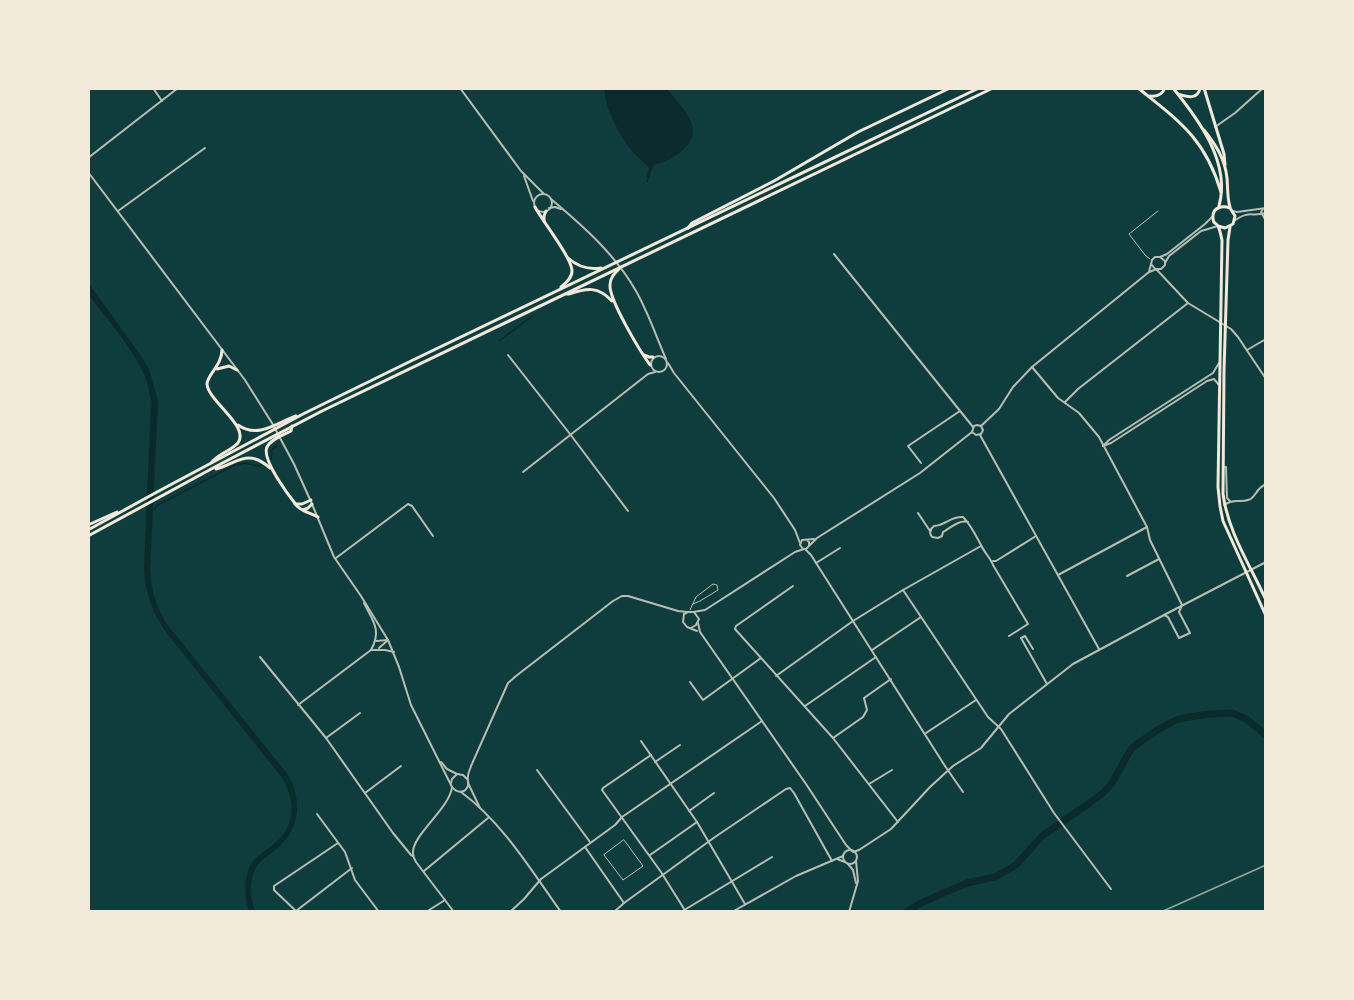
<svg xmlns="http://www.w3.org/2000/svg" width="1354" height="1000" viewBox="0 0 1354 1000" font-family="'Fira Sans',sans-serif">
  <rect width="100%" height="100%" fill="#0f3d3e"/>
  <!-- water -->
  <g fill="#0a2a2b">
    <path d="M604,88L667,89C675,99 687,111 692,124C699,145 671,161 654,165L650,173V178L646,177L649,169C645,162 638,158 633,152C620,137 605,108 604,88Z"/>
    <path d="M89,284L141,356L149,369L158,401L150,570C151,589 156,606 166,623L289,776C302,802 300,827 278,848C271,854 262,859 257,866C248,880 250,898 255,911H249C244,898 243,873 253,861C259,854 268,849 275,843C296,825 295,801 283,779L166,632C152,612 145,592 144,568L151,402C149,392 148,383 144,374C132,347 106,318 89,295Z"/>
  </g>
  <g fill="none" stroke-linecap="round" stroke-linejoin="round">
    <!-- stream -->
    <g stroke="#0a2a2b" stroke-width="1.5">
      <path d="M647,182L648,178"/>
      <path d="M499,341L531,317"/>
      <path d="M271,459L272,449L277,446"/>
      <path d="M154,510L155,509L156,506L235,465L245,463L258,466L262,465"/>
    </g>
    <!-- river -->
    <path stroke="#0a2a2b" stroke-width="7" d="M906,912L921,903L967,883L995,877L1016,865L1042,836L1091,802L1103,793L1112,783L1131,749L1137,744L1159,729L1174,721L1183,718L1210,714L1232,713L1246,719L1260,730L1266,736"/>
    <!-- service -->
    <g stroke="#b8beb3" stroke-width="1">
      <path d="M1150,259L1145,255L1129,234L1158,211"/>
      <path d="M690,610L696,597L713,584L717,585L718,590L700,601L693,604"/>
      <path d="M624,840L643,866L623,880L604,855Z"/>
    </g>
    <!-- minor -->
    <g stroke="#b8beb3" stroke-width="2">
      <path d="M153,88L162,101"/>
      <path d="M1215,127L1235,113L1263,88"/>
      <path d="M88,158L178,88"/>
      <path d="M1263,209L1261,212L1266,221"/>
      <path d="M118,211L205,148"/>
      <path d="M834,254L973,427"/>
      <path d="M1157,270L1188,303L1231,329L1238,337L1266,379"/>
      <path d="M1247,350L1266,339"/>
      <path d="M508,355L570,434L628,511"/>
      <path d="M1032,367L1058,398L1079,413L1099,437L1147,527L1150,540L1182,605L1179,612L1190,633L1179,638L1168,617L1164,615"/>
      <path d="M1065,402L1078,389L1188,303"/>
      <path d="M980,435L1099,649"/>
      <path d="M1103,446L1109,440L1213,373L1219,363"/>
      <path d="M1103,446L1111,443L1207,381L1214,379L1219,385"/>
      <path d="M921,463L908,446L960,411"/>
      <path d="M1225,467H1226L1227,498L1230,501"/>
      <path d="M523,472L648,374L655,372"/>
      <path d="M1224,505C1234,498 1239,503 1248,500C1256,498 1255,489 1266,484"/>
      <path d="M918,513L930,531"/>
      <path d="M968,522C960,519 950,528 943,532L942,536L938,538L932,537C929,533 930,529 934,526C946,525 951,516 963,517C971,525 976,536 981,545C984,552 991,559 993,565L1028,624L1009,636"/>
      <path d="M805,549L811,555L945,766L963,792"/>
      <path d="M336,558L408,504L412,506L433,536"/>
      <path d="M993,561H996L1036,536"/>
      <path d="M816,563L840,548"/>
      <path d="M1058,575L1147,527"/>
      <path d="M1127,576L1159,559"/>
      <path d="M793,586L736,626L735,629L833,738L898,822"/>
      <path d="M903,590L988,717L1001,729L1054,813L1111,889"/>
      <path d="M376,641L388,640"/>
      <path d="M379,648L388,640"/>
      <path d="M1033,649L1025,636L1021,638L1047,684"/>
      <path d="M371,650H385L394,652"/>
      <path d="M872,650L921,617"/>
      <path d="M260,657L326,738L393,833L411,855L413,856"/>
      <path d="M776,676L853,621L903,590L981,546"/>
      <path d="M690,682L703,700L761,658"/>
      <path d="M298,705L371,650C382,630 373,621 364,603"/>
      <path d="M805,706L876,657"/>
      <path d="M926,733L976,700"/>
      <path d="M326,738L360,713"/>
      <path d="M833,738L863,717L867,710L864,698L891,679"/>
      <path d="M641,741L697,822L745,904"/>
      <path d="M651,755L603,788L602,790L661,872L686,912"/>
      <path d="M655,762L680,745"/>
      <path d="M537,770L590,842"/>
      <path d="M468,783L480,808"/>
      <path d="M869,784L892,770"/>
      <path d="M461,792C503,823 531,870 561,912"/>
      <path d="M365,793L401,766"/>
      <path d="M689,811L714,793"/>
      <path d="M317,814L345,852L355,880L379,912"/>
      <path d="M338,843L274,886V890L296,911L352,868"/>
      <path d="M585,847L624,903L715,837L786,789L790,788L794,793L832,861"/>
      <path d="M853,852L859,850L891,829L930,787L953,766L981,748L1009,714L1073,664L1164,615L1266,562"/>
      <path d="M650,855L697,822"/>
      <path d="M837,859L845,862"/>
      <path d="M424,871L488,818"/>
      <path d="M426,912L445,900"/>
      <path d="M510,912L524,899L541,879L615,825L622,817L762,721"/>
      <path d="M614,912L624,903"/>
      <path d="M681,912L772,857"/>
      <path d="M732,912L796,876L843,856"/>
    </g>
    <!-- tertiary -->
    <g stroke="#b8beb3" stroke-width="2">
      <path d="M460,88L521,171L544,194"/>
      <path d="M88,172L245,380L272,423L294,464L312,504L334,557L361,596L388,640L399,667L411,705L452,787C456,792 464,795 468,786C469,781 467,781 468,776C468,773 470,770 471,766L508,683L516,676L613,601L622,596H628L678,611L687,612"/>
      <path d="M524,176L533,201"/>
      <circle cx="543" cy="203" r="9"/>
      <path d="M551,199C583,226 615,254 636,291C648,312 656,336 666,359"/>
      <path d="M549,208L555,207L561,209"/>
      <path d="M1233,211L1237,212L1266,208"/>
      <path d="M1234,221C1249,210 1251,217 1266,213"/>
      <path d="M1160,257L1167,254L1205,224L1212,217"/>
      <path d="M1165,263L1169,256L1201,231L1218,226"/>
      <path d="M1149,272L1152,260L1155,257H1160L1165,261V265L1161,269H1155L1152,265"/>
      <circle cx="659" cy="364" r="8"/>
      <path d="M668,363L674,373L774,498L795,530L800,543"/>
      <path d="M981,426L999,409L1013,387L1032,367L1149,272L1157,269"/>
      <path d="M972,432L976,435L981,434L983,430L981,426"/>
      <path d="M972,432L974,426L977,425L981,426"/>
      <path d="M807,540L809,542V546L806,549H803L800,545L802,540L814,539"/>
      <path d="M810,545L817,538L920,473L972,432"/>
      <path d="M693,612L705,610L795,552L804,549"/>
      <path d="M698,623L700,632L806,784L846,845L852,851"/>
      <path d="M691,628L696,625L699,619L694,612H688L684,614L683,622L687,627L697,631"/>
      <path d="M441,762L447,769L457,774"/>
      <path d="M451,783L452,779L457,774L463,775L467,779"/>
      <path d="M452,787C450,808 412,835 413,853C413,857 414,859 416,862L454,912"/>
      <circle cx="850" cy="857" r="7"/>
      <path d="M848,864L853,870L856,883"/>
      <path d="M849,912L858,881L856,861"/>
    </g>
    <!-- secondary -->
    <g stroke="#f1e9da" stroke-width="3">
      <path d="M1173,88C1199,120 1231,163 1219,206"/>
      <path d="M1204,130C1216,145 1225,159 1227,178C1228,188 1227,197 1230,207"/>
      <path d="M1218,226L1225,228L1233,224L1235,216L1230,208C1223,205 1212,207 1213,218C1213,224 1215,222 1218,226C1220,230 1221,236 1222,240L1218,487L1220,506L1223,521L1266,616"/>
      <path d="M1230,227L1228,240L1224,371L1223,494C1228,532 1250,565 1266,600"/>
    </g>
    <!-- trunk -->
    <g stroke="#f1e9da" stroke-width="3">
      <path d="M1138,88C1179,121 1205,138 1221,192"/>
      <path d="M1204,88L1224,154L1225,165"/>
      <path d="M1178,94C1187,97 1198,100 1200,88"/>
      <path d="M1150,96C1157,97 1162,95 1165,88"/>
      <path d="M535,207C543,222 572,258 572,271C572,278 566,283 561,287"/>
      <path d="M544,221V216L546,211"/>
      <path d="M688,228L692,223L774,181L858,132L950,88"/>
      <path d="M568,258C578,267 588,270 601,268"/>
      <path d="M619,269C614,274 610,278 610,285C609,300 640,351 650,365"/>
      <path d="M567,294H569C587,288 598,286 612,301"/>
      <path d="M644,355L649,357H653"/>
      <path d="M217,369L229,366L237,370"/>
      <path d="M238,425C258,439 277,423 296,416"/>
      <path d="M292,426L291,431C283,435 271,439 267,447C261,459 289,496 297,506C303,512 311,513 318,517"/>
      <path d="M212,462C219,453 231,451 238,443C250,426 208,401 207,384C207,375 222,365 222,350"/>
      <path d="M216,469C238,463 247,448 270,468"/>
      <path d="M295,504H302L311,500"/>
      <path d="M303,510L308,508L312,504"/>
      <path d="M88,525L117,512"/>
      <path d="M88,530L157,492L303,414L413,360L979,88"/>
      <path d="M88,536L213,468L322,411L993,88"/>
    </g>
    <!-- rail -->
    <path stroke="#97a49c" stroke-width="1.5" d="M1161,912L1266,865"/>
  </g>
  <!-- border -->
  <rect width="1354" height="1000" fill="none" stroke="#f1e9da" stroke-width="180"/>
</svg>
